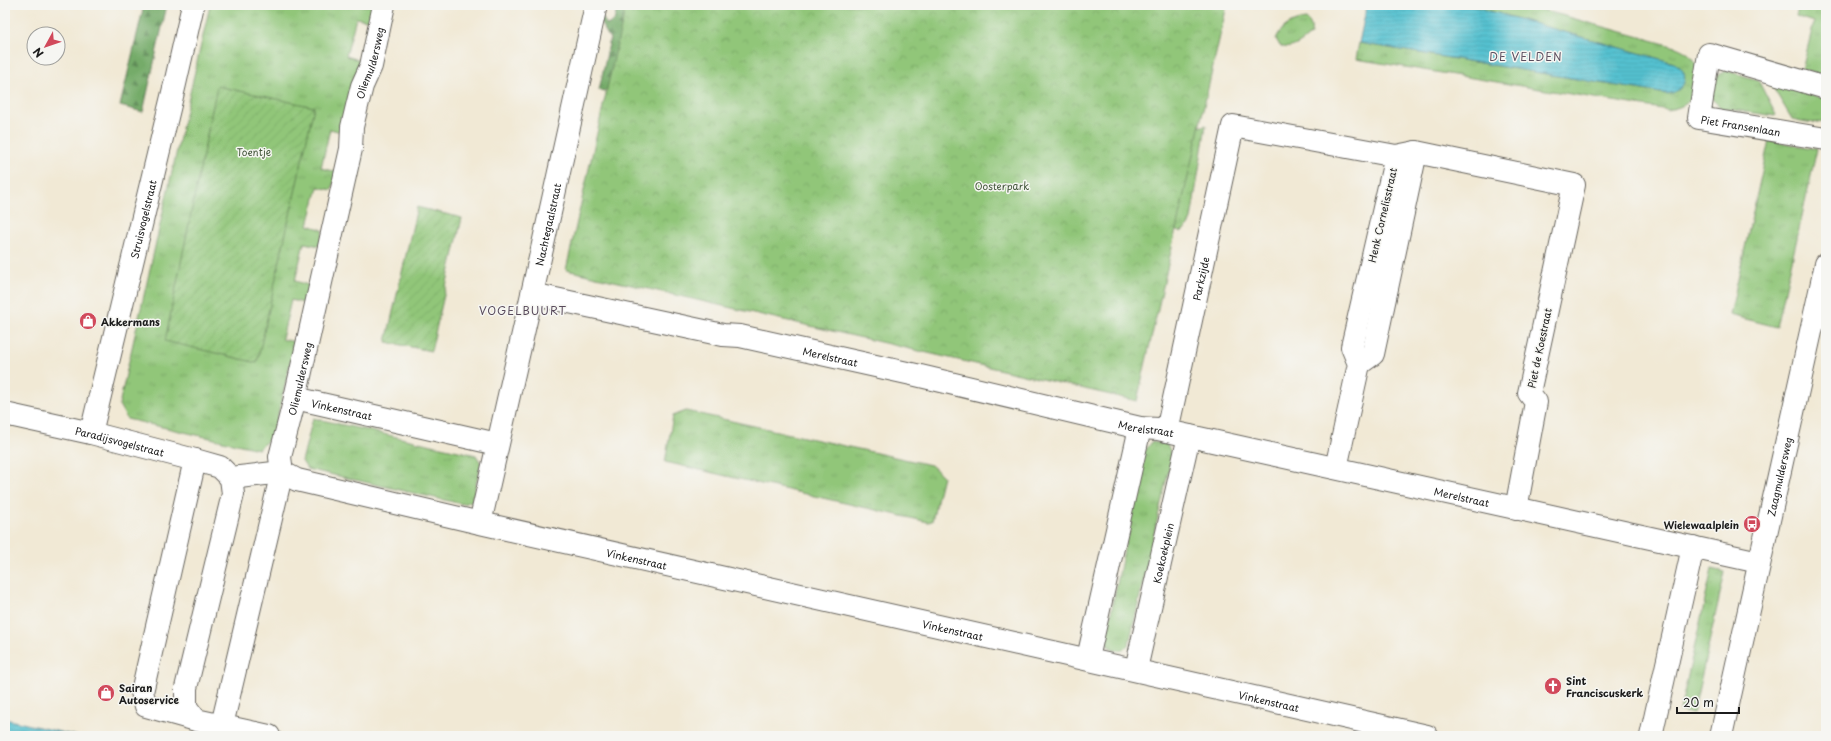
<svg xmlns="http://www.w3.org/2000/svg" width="1831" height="741" viewBox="0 0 1831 741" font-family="'Playpen Sans',sans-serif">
  <defs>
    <pattern id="grass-tufts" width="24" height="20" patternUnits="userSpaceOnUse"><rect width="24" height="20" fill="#91c679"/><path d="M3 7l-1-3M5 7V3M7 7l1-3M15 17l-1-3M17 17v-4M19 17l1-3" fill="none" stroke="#7caa68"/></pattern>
    <pattern id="forest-firs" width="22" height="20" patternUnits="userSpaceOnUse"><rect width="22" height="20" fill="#74ab69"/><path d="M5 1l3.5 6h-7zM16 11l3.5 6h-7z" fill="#5e8a56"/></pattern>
    <pattern id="park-crowns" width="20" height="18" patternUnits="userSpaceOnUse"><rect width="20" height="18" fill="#91c679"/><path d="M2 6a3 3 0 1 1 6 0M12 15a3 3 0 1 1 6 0" fill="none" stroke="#7caa68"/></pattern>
    <pattern id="garden-furrows" width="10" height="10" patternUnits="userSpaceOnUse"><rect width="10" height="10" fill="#91c679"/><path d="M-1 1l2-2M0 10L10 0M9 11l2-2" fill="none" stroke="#7caa68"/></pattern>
    <pattern id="water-rules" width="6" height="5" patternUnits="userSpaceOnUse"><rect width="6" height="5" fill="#55c1d0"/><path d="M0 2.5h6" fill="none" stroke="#49a5b2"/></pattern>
  </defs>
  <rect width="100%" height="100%" fill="#f6f6f2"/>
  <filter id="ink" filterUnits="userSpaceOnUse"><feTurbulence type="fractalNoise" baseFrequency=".025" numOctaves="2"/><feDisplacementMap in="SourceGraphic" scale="8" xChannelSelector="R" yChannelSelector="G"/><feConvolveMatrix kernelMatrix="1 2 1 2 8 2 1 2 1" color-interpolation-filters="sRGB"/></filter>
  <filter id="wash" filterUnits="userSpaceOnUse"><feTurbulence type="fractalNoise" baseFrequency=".012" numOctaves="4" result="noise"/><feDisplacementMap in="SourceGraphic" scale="16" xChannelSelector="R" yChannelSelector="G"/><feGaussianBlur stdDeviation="0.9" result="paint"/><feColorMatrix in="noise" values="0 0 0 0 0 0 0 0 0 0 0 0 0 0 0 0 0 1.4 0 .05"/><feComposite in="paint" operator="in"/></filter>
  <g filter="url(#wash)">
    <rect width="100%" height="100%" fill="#f1e9d5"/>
    <!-- grass -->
    <g fill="url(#grass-tufts)" stroke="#56714a">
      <path d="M210,5H374L371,21L356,18L346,56L362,61L345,133L330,129L321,168L336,172L332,190L318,187L308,225L323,230L320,246L304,243L295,281L311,286L307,304L291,300L282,339L295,342L273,436L258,449L127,419L119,405Z"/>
      <path d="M1469,5H1525L1676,47C1694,54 1700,64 1698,83C1697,90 1696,95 1690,100C1684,107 1676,108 1668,110L1356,59L1359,43L1667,94L1674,63Z"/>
      <path d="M1799,5H1826V76L1802,70L1814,22L1796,16Z"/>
      <path d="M1306,19C1311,23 1312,27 1311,34C1302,42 1292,51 1280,46L1276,39C1281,26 1294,20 1306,19Z"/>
      <path d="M1727,71L1758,80L1776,115L1775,116L1721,108L1712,99L1714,79L1720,74Z"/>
      <path d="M1773,84L1823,98L1826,101V119C1816,126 1803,121 1792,119L1772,86Z"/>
      <path d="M1206,125L1191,219L1188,226L1181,232L1176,231L1150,141Z"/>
      <path d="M1769,140L1817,149L1777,327L1730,315Z"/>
      <path d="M686,411L931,465L943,476L932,521L928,522L665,462L673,416Z"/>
      <path d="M313,418L476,455L481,463L472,501L462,504L307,469L302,461Z"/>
      <path d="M1152,442L1167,444L1172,455L1129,644L1123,650H1115L1108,646L1106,638L1144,452Z"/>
      <path d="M1712,569L1725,572L1693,714L1680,711Z"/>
    </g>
    <!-- forest -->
    <g fill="url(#forest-firs)" stroke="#486442">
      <path d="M144,5H167L143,112L120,106Z"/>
      <path d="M618,5H663L626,94L599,90L610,39L600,22L602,17L607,25L614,21Z"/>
    </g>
    <!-- park -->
    <path fill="url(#park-crowns)" stroke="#56714a" d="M626,5H1227L1137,401L566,270Z"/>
    <!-- garden -->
    <g fill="url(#garden-furrows)" stroke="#56714a">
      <path d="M217,86L314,107L257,363L165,341Z"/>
      <path d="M417,207L462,218L431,351L386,342Z"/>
    </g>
    <!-- water -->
    <g fill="url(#water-rules)" stroke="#386e76">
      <path d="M1367,5H1469L1674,63C1692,72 1686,92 1667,94L1359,43Z"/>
      <path d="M5,719L77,736H5Z"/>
    </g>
  </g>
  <g filter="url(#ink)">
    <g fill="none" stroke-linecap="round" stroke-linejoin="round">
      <defs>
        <g id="minor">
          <path id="s1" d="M1826,88L1709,54L1699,118L1826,139"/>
          <path d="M1396,156L1416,152L1574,185L1529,393L1536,402L1516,509"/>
          <path id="s2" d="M532,294L723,335L740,336L916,375L1140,428L1158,429L1759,562"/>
          <path d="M1359,364L1373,354L1416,152"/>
          <path id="s3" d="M295,398L497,444"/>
          <path id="s4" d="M5,414L91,433L195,460L220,467L231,478"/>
          <path id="s5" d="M1167,431L1233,126L1396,156L1352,347L1359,364L1336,468"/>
          <path id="s6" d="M91,433L175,84L193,5"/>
          <path d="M195,460L142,692L146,706L196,720"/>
          <path id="s7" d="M231,478L282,472L297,480L480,523L1427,736"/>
          <path d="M231,478L233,494L186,688V707L196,720L269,736"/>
          <path id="s8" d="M480,523L532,294L596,5"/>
          <path d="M1088,658L1140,428"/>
          <path id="s9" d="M1136,669L1189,436"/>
          <path id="s10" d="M222,725L282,472L280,457L295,398L351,149L352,127L357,106L362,86L371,66L384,5"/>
          <path d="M1651,736L1693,547"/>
          <path id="s11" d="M1721,736L1826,264"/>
        </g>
      </defs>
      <!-- minor casing -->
      <use href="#minor" stroke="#67645d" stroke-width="24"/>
      <!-- minor -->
      <use href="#minor" stroke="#fff" stroke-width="22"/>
    </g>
  </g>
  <!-- icons -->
  <defs>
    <symbol id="shop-disc" viewBox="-11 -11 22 22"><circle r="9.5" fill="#d1495b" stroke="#f6f6f2"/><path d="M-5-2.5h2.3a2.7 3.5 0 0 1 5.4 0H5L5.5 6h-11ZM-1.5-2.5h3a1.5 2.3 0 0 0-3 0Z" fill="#fff"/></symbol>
    <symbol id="bus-disc" viewBox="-11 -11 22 22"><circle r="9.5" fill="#d1495b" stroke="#f6f6f2"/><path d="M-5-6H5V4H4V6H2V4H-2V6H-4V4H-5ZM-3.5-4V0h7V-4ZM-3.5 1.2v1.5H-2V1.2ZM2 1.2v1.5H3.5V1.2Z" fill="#fff"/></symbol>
    <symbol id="church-disc" viewBox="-11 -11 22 22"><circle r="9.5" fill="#d1495b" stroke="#f6f6f2"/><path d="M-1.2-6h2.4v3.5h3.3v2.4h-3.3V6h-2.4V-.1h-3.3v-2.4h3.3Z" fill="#fff"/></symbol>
  </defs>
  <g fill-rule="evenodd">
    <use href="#shop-disc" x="78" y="311" width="20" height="20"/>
    <use href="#bus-disc" x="1742" y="514" width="20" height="20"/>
    <use href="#church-disc" x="1543" y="676" width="20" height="20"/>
    <use href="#shop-disc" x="96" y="683" width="20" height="20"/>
  </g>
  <g text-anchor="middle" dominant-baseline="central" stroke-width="3" stroke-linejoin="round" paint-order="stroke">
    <!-- street labels -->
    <g font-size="10" fill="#1c1c1c" stroke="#f6f6f2">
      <text stroke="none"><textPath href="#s10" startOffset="680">Oliemuldersweg</textPath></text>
      <text stroke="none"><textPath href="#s1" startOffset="229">Piet Fransenlaan</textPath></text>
      <text transform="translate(1382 215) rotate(-77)">Henk Cornelisstraat</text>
      <text stroke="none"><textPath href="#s6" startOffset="220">Struisvogelstraat</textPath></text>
      <text stroke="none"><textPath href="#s8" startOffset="306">Nachtegaalstraat</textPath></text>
      <text stroke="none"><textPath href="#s5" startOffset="156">Parkzijde</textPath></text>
      <text transform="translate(1539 348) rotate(-78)">Piet de Koestraat</text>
      <text stroke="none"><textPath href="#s2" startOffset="305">Merelstraat</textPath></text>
      <text stroke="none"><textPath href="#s10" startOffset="356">Oliemuldersweg</textPath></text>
      <text stroke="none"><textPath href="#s3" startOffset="48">Vinkenstraat</textPath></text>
      <text stroke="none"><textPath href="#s2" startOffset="629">Merelstraat</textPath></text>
      <text stroke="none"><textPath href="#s4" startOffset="118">Paradijsvogelstraat</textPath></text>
      <text stroke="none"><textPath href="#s11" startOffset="266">Zaagmuldersweg</textPath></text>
      <text stroke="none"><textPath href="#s2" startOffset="952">Merelstraat</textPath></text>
      <text stroke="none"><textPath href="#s9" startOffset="119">Koekoekplein</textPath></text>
      <text stroke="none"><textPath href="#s7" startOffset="417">Vinkenstraat</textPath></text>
      <text stroke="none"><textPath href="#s7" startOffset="741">Vinkenstraat</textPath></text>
      <text stroke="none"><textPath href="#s7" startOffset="1065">Vinkenstraat</textPath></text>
    </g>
    <!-- park labels -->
    <g font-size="10" fill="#45583d" stroke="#f6f6f2">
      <text x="254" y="151">Toentje</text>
      <text x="1002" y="185">Oosterpark</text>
    </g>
    <!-- poi labels -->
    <g font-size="10" font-weight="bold" fill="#1c1c1c" stroke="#f6f6f2" text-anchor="start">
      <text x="101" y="321">Akkermans</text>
      <text x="1739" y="524" text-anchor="end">Wielewaalplein</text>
      <text x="1566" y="680">Sint<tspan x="1566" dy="12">Franciscuskerk</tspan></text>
      <text x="119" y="687">Sairan<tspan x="119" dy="12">Autoservice</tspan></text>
    </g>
    <!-- neighbourhood labels -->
    <g font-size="11" letter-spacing="1" fill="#594b5c" stroke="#f6f6f2">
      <text x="1526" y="56">DE VELDEN</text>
      <text x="523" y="310">VOGELBUURT</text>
    </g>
  </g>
  <!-- margin -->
  <rect width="1831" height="741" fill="none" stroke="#f6f6f2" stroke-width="20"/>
  <!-- north arrow -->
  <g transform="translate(46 46) rotate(230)"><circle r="19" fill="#f6f6f2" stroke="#9f9f9c"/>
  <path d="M0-3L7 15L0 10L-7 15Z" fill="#d1495b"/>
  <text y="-6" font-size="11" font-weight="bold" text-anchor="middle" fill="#1c1c1c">N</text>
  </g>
  <!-- scale -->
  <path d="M1677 707v6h62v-6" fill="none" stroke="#1c1c1c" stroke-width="2"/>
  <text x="1683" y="707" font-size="12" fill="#1c1c1c" stroke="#f6f6f2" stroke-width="3" paint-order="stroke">20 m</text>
</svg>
